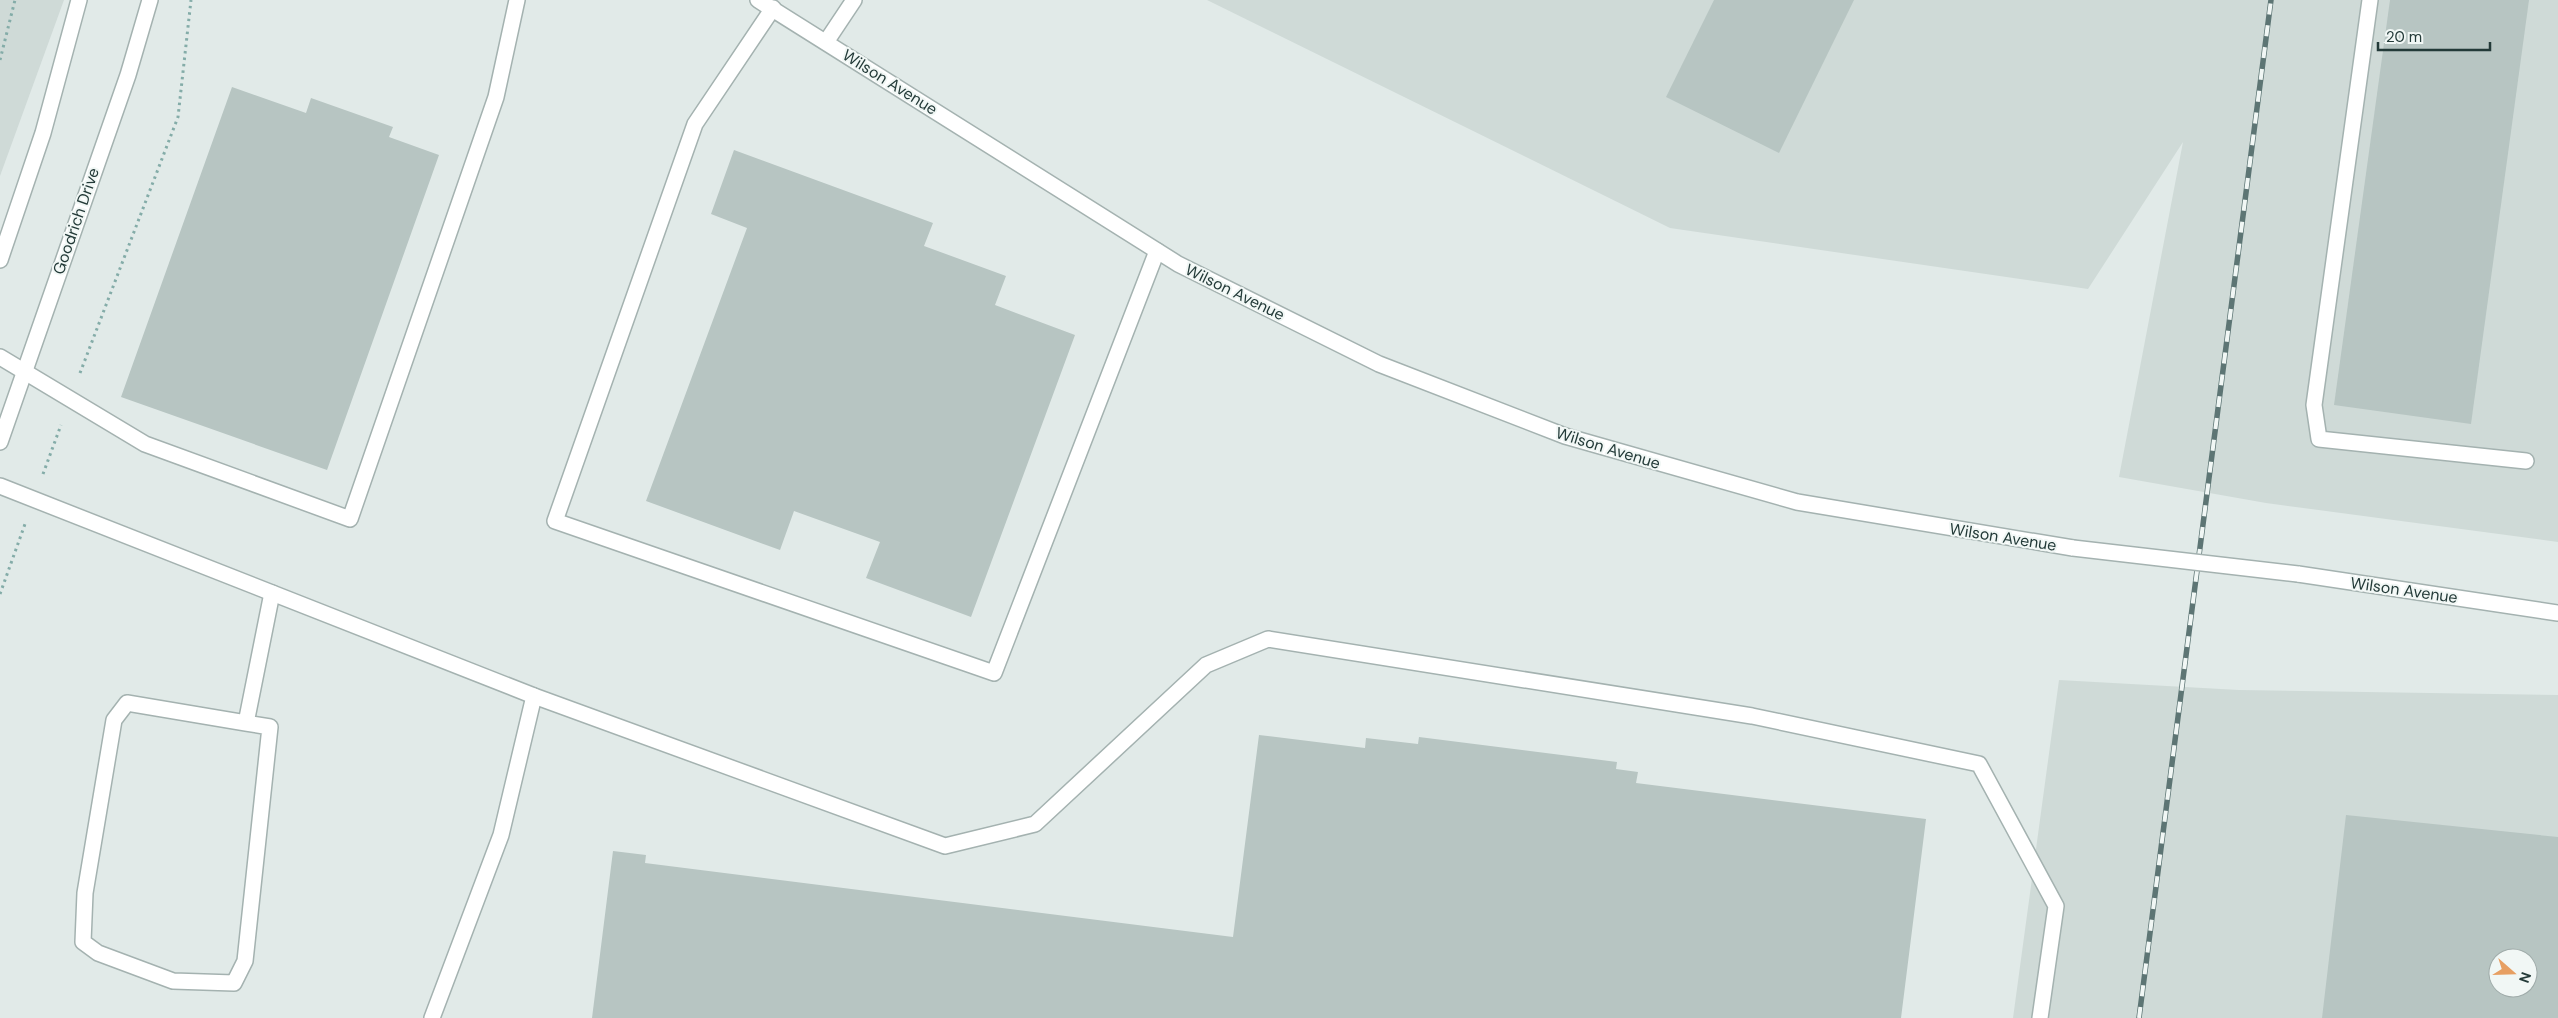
<svg xmlns="http://www.w3.org/2000/svg" width="2558" height="1018" viewBox="0 0 2558 1018" font-family="'DM Sans',sans-serif">
  <rect width="100%" height="100%" fill="#e1eae8"/>
  <!-- built -->
  <g fill="#cfdad7" fill-rule="evenodd">
    <path d="M0,0H64L0,176Z"/>
    <path d="M1207,0H2558V542L2266,503L2119,477L2183,142L2088,289L1670,228Z"/>
    <path d="M2059,680L2239,690L2558,695V1018H2013ZM2498,958H2528V988H2498Z"/>
  </g>
  <!-- building -->
  <g fill="#b7c5c2" fill-rule="evenodd">
    <path d="M1714,0H1854L1779,153L1666,97Z"/>
    <path d="M2390,0H2529L2471,424L2334,405Z"/>
    <path d="M232,87L306,113L311,98L393,127L389,137L439,155L327,470L121,397Z"/>
    <path d="M734,150L933,223L924,246L1006,276L995,305L1075,335L971,617L866,578L880,542L794,511L780,550L646,501L747,228L711,214Z"/>
    <path d="M1259,735L1365,748L1366,738L1418,744L1419,737L1617,762L1616,769L1638,772L1636,783L1926,819L1901,1018H592L613,851L646,855L645,863L1233,937Z"/>
    <path d="M2346,815L2558,837V1018H2322ZM2498,958H2528V988H2498Z"/>
  </g>
  <g fill="none" stroke-linecap="round" stroke-linejoin="round">
    <defs>
      <g id="service">
        <path d="M2370,0L2314,405L2319,439L2526,461"/>
        <path d="M773,8L695,124L555,521L994,673L1157,251"/>
        <path d="M0,357L145,444L350,519L496,97L517,0"/>
        <path d="M0,486L534,696L945,846L1035,824L1206,665L1268,639L1752,716L1979,764L2056,906L2040,1018"/>
        <path d="M246,723L127,703L114,720L85,893L83,942L98,953L173,981L234,983L245,961L270,727L246,723L272,593"/>
        <path d="M432,1018L501,835L534,696"/>
      </g>
      <path id="minor" d="M826,42L854,0"/>
      <g id="tertiary">
        <path d="M758,0L1178,264L1379,364L1565,436L1797,502L2073,548"/>
        <path d="M0,260L43,133L79,0"/>
        <path d="M0,442L128,75L150,0"/>
        <path d="M2298,574L2558,613"/>
      </g>
    </defs>
    <!-- service casing -->
    <use href="#service" stroke="#a4b2b0" stroke-width="18"/>
    <!-- minor casing -->
    <use href="#minor" stroke="#a4b2b0" stroke-width="18"/>
    <!-- tertiary casing -->
    <use href="#tertiary" stroke="#a4b2b0" stroke-width="18"/>
    <!-- path -->
    <g stroke="#84aca8" stroke-width="3" stroke-dasharray="2.5 4" stroke-linecap="butt">
      <path d="M0,60L15,0"/>
      <path d="M80,373L178,117L191,0"/>
      <path d="M43,474L61,425"/>
      <path d="M0,594L25,524"/>
    </g>
    <!-- service -->
    <use href="#service" stroke="#fff" stroke-width="15"/>
    <!-- minor -->
    <use href="#minor" stroke="#fff" stroke-width="15"/>
    <!-- tertiary -->
    <use href="#tertiary" stroke="#fff" stroke-width="15"/>
    <defs>
      <path id="rail" d="M2139,1018L2271,0"/>
    </defs>
    <!-- rail casing -->
    <use href="#rail" stroke="#5d7574" stroke-width="5.5"/>
    <!-- rail -->
    <use href="#rail" stroke="#f1f7f5" stroke-width="4" stroke-dasharray="11" stroke-linecap="butt"/>
    <defs>
      <path id="tertiary-bridge" d="M2073,548L2298,574"/>
    </defs>
    <!-- tertiary-bridge casing -->
    <use href="#tertiary-bridge" stroke="#a4b2b0" stroke-width="18" stroke-linecap="butt"/>
    <!-- tertiary-bridge -->
    <use href="#tertiary-bridge" stroke="#fff" stroke-width="15"/>
  </g>
  <g text-anchor="middle" dominant-baseline="central" stroke-width="4" stroke-linejoin="round" paint-order="stroke">
    <!-- street labels -->
    <g font-size="16" fill="#233a38" stroke="#f1f7f5">
      <text transform="translate(890 82) rotate(32)">Wilson Avenue</text>
      <text transform="translate(76 221) rotate(-71)">Goodrich Drive</text>
      <text transform="translate(1235 292) rotate(26)">Wilson Avenue</text>
      <text transform="translate(1608 448) rotate(17)">Wilson Avenue</text>
      <text transform="translate(2003 537) rotate(9)">Wilson Avenue</text>
      <text transform="translate(2404 590) rotate(8)">Wilson Avenue</text>
    </g>
  </g>
  <!-- north arrow -->
  <g transform="translate(2513 973) rotate(110)"><circle r="24" fill="#f1f7f5" stroke="#9faba9"/>
  <path d="M0-4L9 19L0 12L-9 19Z" fill="#e79f62"/>
  <text y="-8" font-size="14" font-weight="bold" text-anchor="middle" fill="#233a38">N</text>
  </g>
  <!-- scale -->
  <path d="M2378 42v8h112v-8" fill="none" stroke="#233a38" stroke-width="2.5"/>
  <text x="2386" y="42" font-size="15" fill="#233a38" stroke="#f1f7f5" stroke-width="4" paint-order="stroke">20 m</text>
</svg>
